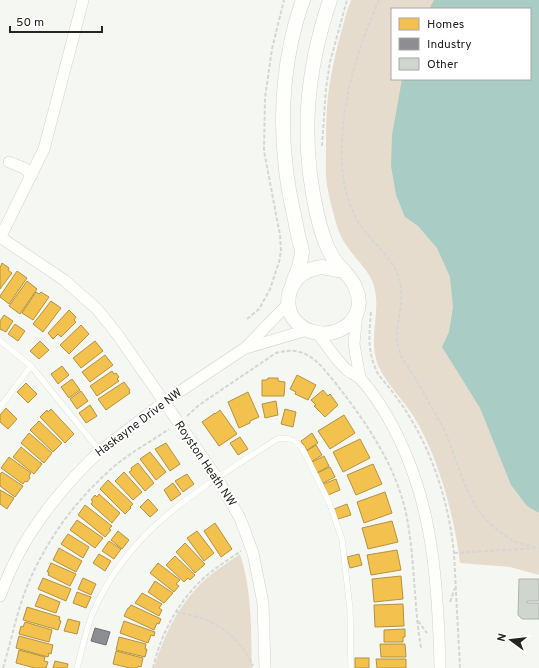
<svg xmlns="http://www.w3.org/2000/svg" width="539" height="668" viewBox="0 0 539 668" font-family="Overpass,sans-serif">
  <rect width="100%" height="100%" fill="#f5f7f2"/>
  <!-- green -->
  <g fill="#e6dcce" fill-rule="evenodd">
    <path d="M351,0H539V575L510,567L460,563C455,518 438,456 414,417C403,399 386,384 378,365C368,340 380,315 375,290C372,270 348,254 340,234C335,222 329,197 327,185C325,174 326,162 326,151C326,128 326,105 330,82C333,64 337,46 342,29C345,19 347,9 351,0ZM392,9H530V79H392Z"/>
    <path d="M240,554C252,590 251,630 252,668H154C164,634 180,602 207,578C217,569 229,562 240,554Z"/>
  </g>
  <!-- water -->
  <path fill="#a9cdc4" d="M434,0H539V513L527,506L511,485L480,408L442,347L449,332L453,307L450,277L437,248L418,226L405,217L396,195L391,166L392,135L402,79H530V9H429Z"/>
  <!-- homes -->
  <g fill="#f2c14e" stroke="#b49241">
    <path d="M2,263L9,268L8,270L12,273L0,289V268Z"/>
    <path d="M17,271L27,278L9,304L0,297V296Z"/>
    <path d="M27,281L37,289L20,314L9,306Z"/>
    <path d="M36,292L39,294L41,292L49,297L33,320L22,313Z"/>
    <path d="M51,301L61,308L43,332L33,324Z"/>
    <path d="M69,310L76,317L74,320L76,322L61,337L58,334L53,339L48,333Z"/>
    <path d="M4,315L13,321L6,332L0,329V321Z"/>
    <path d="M15,324L25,331L18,341L8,334Z"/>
    <path d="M81,325L89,334L69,354L60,345Z"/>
    <path d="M40,341L49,350L39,359L30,351Z"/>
    <path d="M95,341L103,351L81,368L73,358Z"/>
    <path d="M105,355L113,365L90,382L82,372Z"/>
    <path d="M62,366L69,375L58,384L51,374Z"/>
    <path d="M112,371L114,374L116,373L119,377L117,379L119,381L97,396L90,386Z"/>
    <path d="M297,375L316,385L308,400L295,394L296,392L290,389Z"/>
    <path d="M268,378H278V381L285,382L284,396H262V380H267Z"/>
    <path d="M72,379L80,390L69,398L61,387Z"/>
    <path d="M124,382L130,390L129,391L130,393L106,410L98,399Z"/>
    <path d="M26,383L37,394L28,403L17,392Z"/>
    <path d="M323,390L328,396L330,394L338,405L325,417L314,406L316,405L311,400Z"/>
    <path d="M81,391L88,401L77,409L70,399Z"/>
    <path d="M248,392L259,417L250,421V423L239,428L228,402Z"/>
    <path d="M276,401L278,415L265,418L262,404Z"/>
    <path d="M90,405L97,416L86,423L79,413Z"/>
    <path d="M6,408L17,419L8,429L0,422V415Z"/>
    <path d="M51,409L74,434L65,443L40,417L47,410L48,412Z"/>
    <path d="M285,409L296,412L293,427L281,424Z"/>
    <path d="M220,410L237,434L219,446L202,422L215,413V414Z"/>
    <path d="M344,415L355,433L330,449L318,431Z"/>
    <path d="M39,421L62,443L53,452L30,430Z"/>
    <path d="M29,433L52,453L44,463L21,443Z"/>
    <path d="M312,433L318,443L307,450L301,441Z"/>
    <path d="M240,437L248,449L238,455L230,443Z"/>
    <path d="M360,439L370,458L343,472L333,452Z"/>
    <path d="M166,443L180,464L170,471L155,449Z"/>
    <path d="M316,445L322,455L311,462L305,452Z"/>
    <path d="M21,447L42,464L34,474L13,457Z"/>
    <path d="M150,452L166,472L156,480L140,459Z"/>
    <path d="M324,456L329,466L317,473L312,462Z"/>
    <path d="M9,457L31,473L29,476L30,478L27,482L25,481L23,484L1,468Z"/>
    <path d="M138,463L154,483L145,491L129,472L132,470L131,468Z"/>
    <path d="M373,464L382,484L356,495L347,475Z"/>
    <path d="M330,467L335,477L323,483L317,473Z"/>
    <path d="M2,472L23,486L15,497L0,486V474Z"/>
    <path d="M124,472L142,492L133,500L115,481Z"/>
    <path d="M187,474L194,484L183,492L175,481Z"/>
    <path d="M336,479L340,490L328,495L323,484Z"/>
    <path d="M108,480L133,504L130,507L131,508L125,514L100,489Z"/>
    <path d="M173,483L181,494L171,501L164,490Z"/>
    <path d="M0,490L14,498L7,509L0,504Z"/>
    <path d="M385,492L392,513L364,523L357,502Z"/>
    <path d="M99,494L120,513L112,523L91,504L93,501L91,500L95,495L97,497Z"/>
    <path d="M148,499L158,510L150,517L140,507Z"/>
    <path d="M347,504L351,515L338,519L334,509Z"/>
    <path d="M85,505L112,526L109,529L111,530L105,537L78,515Z"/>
    <path d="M77,520L103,538L95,548L70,530Z"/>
    <path d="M392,521L398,542L368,549L362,528Z"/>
    <path d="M215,523L232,549L221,557L204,531Z"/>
    <path d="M118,531L129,540L122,549L111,540Z"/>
    <path d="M197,531L214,553L204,561L187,538Z"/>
    <path d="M68,534L89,547L83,558L61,544Z"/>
    <path d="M109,541L121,549L114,559L102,551Z"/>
    <path d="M185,543L205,564L195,573L176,552Z"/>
    <path d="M59,548L82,561L76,572L53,560Z"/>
    <path d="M397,550L401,570L371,575L367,555Z"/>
    <path d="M99,554L111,561L105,571L93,563Z"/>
    <path d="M359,554L362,565L350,568L347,557Z"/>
    <path d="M175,556L195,575L190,580L188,578L184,582L166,565Z"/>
    <path d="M51,563L76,574L70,586L48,575L49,572H47Z"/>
    <path d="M158,563L180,580L176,584L179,586L174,592L150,573Z"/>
    <path d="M401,576L403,599L374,602L372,579Z"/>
    <path d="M43,578L71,589L66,601L38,589Z"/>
    <path d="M83,578L96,584L91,595L78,589Z"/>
    <path d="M155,581L173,593L164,603L148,592Z"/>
    <path d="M77,592L91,597L86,608L73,603Z"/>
    <path d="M142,593L162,604L159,608L162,610L159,616L135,603Z"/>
    <path d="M40,594L60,602L56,613L35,606Z"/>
    <path d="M403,604L404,626L375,627L374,605Z"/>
    <path d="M131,605L161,619L159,624L157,623L154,630L124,616L128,608H129Z"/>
    <path d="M27,607L60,617L59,620L61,621L58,630L23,620Z"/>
    <path d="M68,619L80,622L77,634L64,631Z"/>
    <path d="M124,621L155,632L154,636L151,635L148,643L120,633Z"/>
    <path d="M25,622L52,630L49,642L19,634L21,626L23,627Z"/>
    <path d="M405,629V637H403V642H384V630Z"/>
    <path d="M19,636L53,645L51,654L49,653L48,657L16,648Z"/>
    <path d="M119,637L146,644L145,649H147L145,657L116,650Z"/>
    <path d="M380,644H405L406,657H381Z"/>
    <path d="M19,650L45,657L44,661L48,662L46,668H35L16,663Z"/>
    <path d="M116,651L143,658L141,667L138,666L137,668H130L113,664Z"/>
    <rect x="355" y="658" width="14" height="10"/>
    <path d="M376,659H406V668H377Z"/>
    <path d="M55,661L68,664L67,668H53Z"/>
  </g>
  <!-- industry -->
  <path fill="#8d8d92" stroke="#6e6e71" d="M95,628L110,632L106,645L91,641Z"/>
  <!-- building -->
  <path fill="#ced6ce" stroke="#b0b2af" d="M519,579H539V601H527V603H539V619H522L518,615Z"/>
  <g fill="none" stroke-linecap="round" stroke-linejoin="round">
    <defs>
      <g id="service">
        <path d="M0,341L31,366L100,451"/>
        <path d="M0,407L31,366"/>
        <path d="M77,668C82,651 85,632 92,615C128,528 202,488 277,439L286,438L295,441L302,448L329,502L342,539L350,609L351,668"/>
      </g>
      <g id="minor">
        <path d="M9,162L24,168L32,175"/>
        <path d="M0,237L64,280L97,309L117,334L217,478L240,518L253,553L263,603L265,668"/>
        <path d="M0,238L44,149L83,0"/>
        <path d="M357,313L354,344L360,378"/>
        <path d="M317,333C327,345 335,359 346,369C349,372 354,374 358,377C365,382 374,396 379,403C432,485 438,574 440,668"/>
        <path d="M246,348L307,330"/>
        <path d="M0,596C4,586 8,575 13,565C32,524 67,482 100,451L164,402L245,348L288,304"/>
      </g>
      <g id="tertiary">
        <path d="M330,0C306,72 300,139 317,214C322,234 328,257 344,271"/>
        <path d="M322,267L344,271C349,277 354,282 356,289C372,328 316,350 293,318C288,311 287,299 290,291C295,276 307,269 322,267Z"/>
        <path d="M293,282C297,273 301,263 302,253C302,247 299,241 298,235C294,213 288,191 286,169C279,113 284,53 303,0"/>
      </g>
    </defs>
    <!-- service casing -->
    <use href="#service" stroke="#d1d2cf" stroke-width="6"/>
    <!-- minor casing -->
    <use href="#minor" stroke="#d1d2cf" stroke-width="12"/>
    <!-- tertiary casing -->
    <use href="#tertiary" stroke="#d1d2cf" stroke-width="15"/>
    <!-- path -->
    <g stroke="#d6d6d5" stroke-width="2" stroke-dasharray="4 2" stroke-linecap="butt">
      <path d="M379,0C356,52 339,109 342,167C344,187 349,209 361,226C373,244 391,255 398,276C408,302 392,326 399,350C402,360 410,369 415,378C424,393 432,408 441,424C460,460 463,505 498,530C503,534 508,538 513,541C521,544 530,545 537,548"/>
      <path d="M322,146L326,88L330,62L347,0"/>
      <path d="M371,312C369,335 367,352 378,374C387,385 396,396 404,408C432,450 449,503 454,553L460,668"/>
      <path d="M247,319L259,309L270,289L279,262L281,251L280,235L264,151L265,98L272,49L284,0"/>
      <path d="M187,416L199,405L276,353C307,344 320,364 337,385C369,426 400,472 408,524C415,565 414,607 421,648"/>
      <path d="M454,553L539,548"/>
      <path d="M450,602L455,588"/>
      <path d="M176,612C212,618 236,631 253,666"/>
      <path d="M418,621L427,633"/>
      <path d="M3,668C11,642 16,615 26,589C44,544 73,503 109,471C127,454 149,443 169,429"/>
      <path d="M153,668C161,633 179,600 206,576C217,567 229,559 241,551"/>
    </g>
    <!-- service -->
    <use href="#service" stroke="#fefefd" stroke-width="5.5"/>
    <!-- minor -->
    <use href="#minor" stroke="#fefefd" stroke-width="11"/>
    <!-- tertiary -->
    <use href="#tertiary" stroke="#fefefd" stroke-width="14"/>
  </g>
  <g text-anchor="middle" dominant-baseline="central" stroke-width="4" stroke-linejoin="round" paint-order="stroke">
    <!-- street labels -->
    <g font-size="12" fill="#242523" stroke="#fff">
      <text transform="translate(139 423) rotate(-37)">Haskayne Drive NW</text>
      <text transform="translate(205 464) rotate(56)">Royston Heath NW</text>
    </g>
  </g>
  <!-- legend -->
  <rect x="391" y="8" width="140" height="72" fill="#ffffff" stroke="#a7a8a7"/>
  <rect x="399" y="18" width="20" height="12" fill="#f2c14e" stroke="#a7a8a7"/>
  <text x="427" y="28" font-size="12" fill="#242523">Homes</text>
  <rect x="399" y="38" width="20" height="12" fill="#8d8d92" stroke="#a7a8a7"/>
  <text x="427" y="48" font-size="12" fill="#242523">Industry</text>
  <rect x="399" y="58" width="20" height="12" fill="#ced6ce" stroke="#a7a8a7"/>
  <text x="427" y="68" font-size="12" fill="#242523">Other</text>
  <!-- north arrow -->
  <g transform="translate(511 640) rotate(285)" stroke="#ffffff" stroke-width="3" paint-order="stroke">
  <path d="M0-3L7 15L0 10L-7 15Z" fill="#242523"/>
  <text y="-6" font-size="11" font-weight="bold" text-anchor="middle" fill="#242523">N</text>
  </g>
  <!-- scale -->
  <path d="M10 26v6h92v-6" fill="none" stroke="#242523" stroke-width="2"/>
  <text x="16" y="26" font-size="12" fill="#242523" stroke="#ffffff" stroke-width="3" paint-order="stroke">50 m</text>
</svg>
